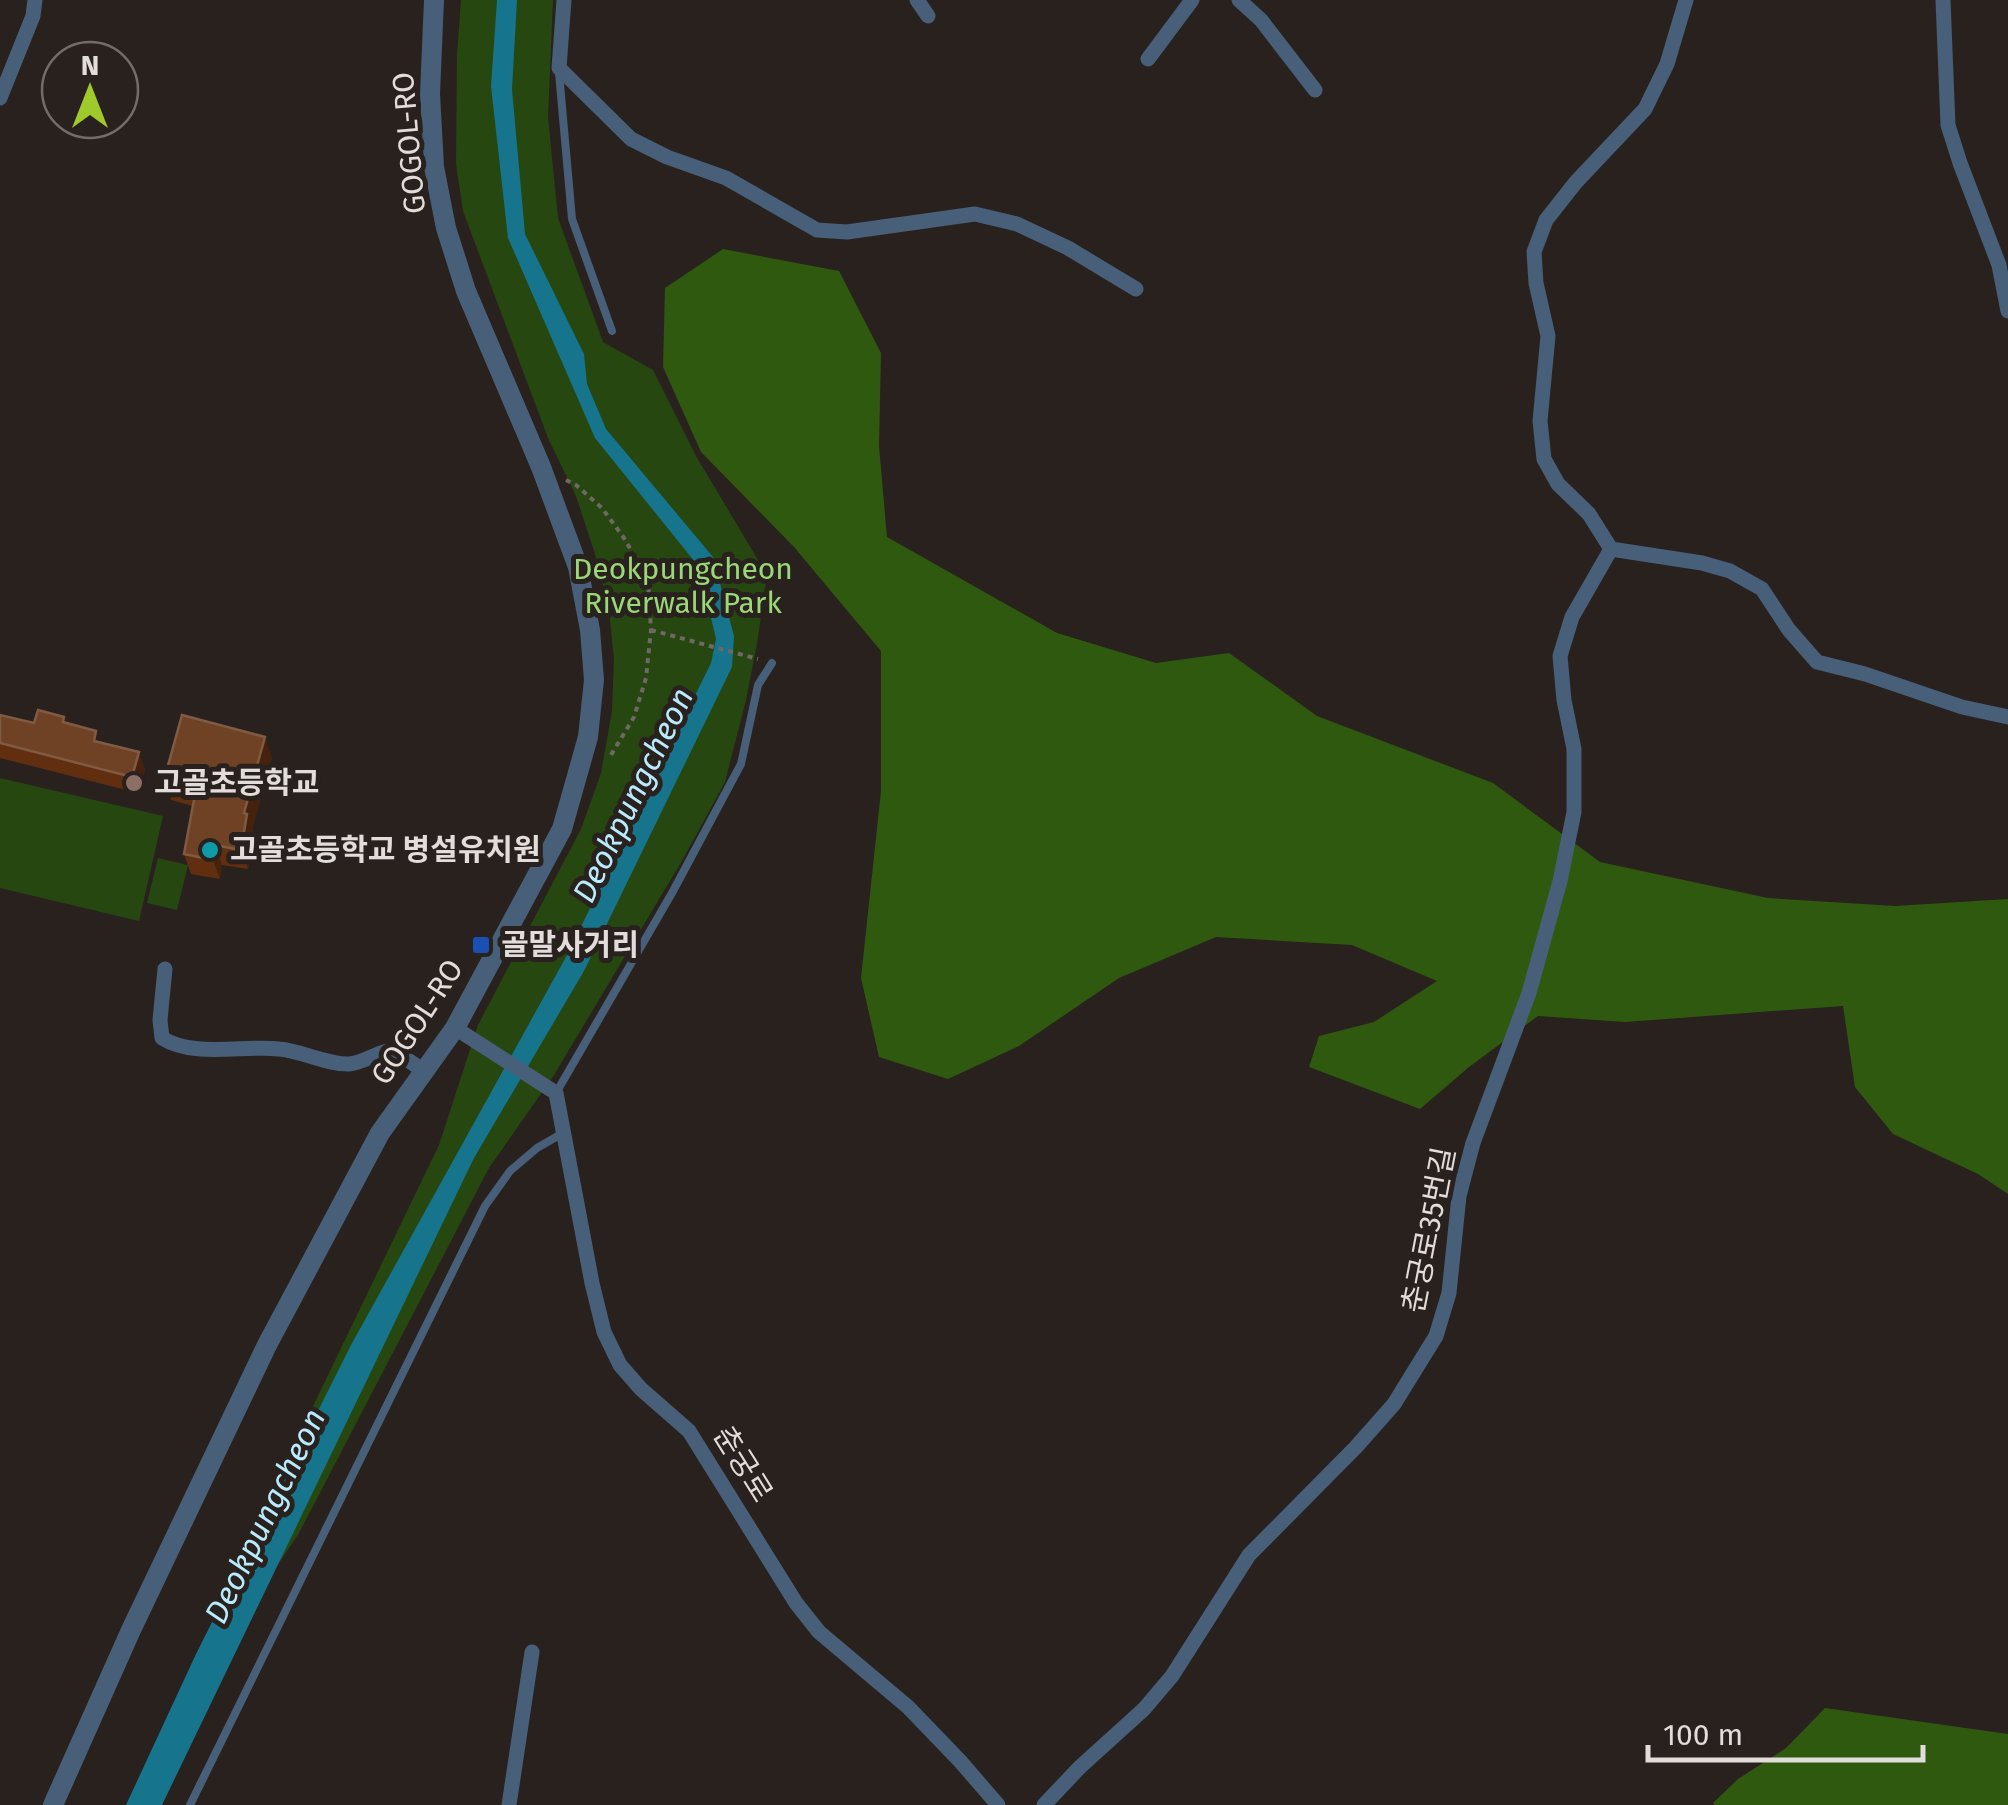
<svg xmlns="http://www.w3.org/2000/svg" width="2008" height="1805" viewBox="0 0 2008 1805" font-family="'Fira Sans','Noto Sans KR',sans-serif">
  <rect width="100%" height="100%" fill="#29211e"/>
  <!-- green -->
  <g fill="#274711">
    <path d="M461,0H553L548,117L558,218L603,342L653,370L696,456L767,575L757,644L746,700L725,782L683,859L554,1075L489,1168L299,1533L193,1692L260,1516L439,1145L478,1025L581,829L601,773L612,711L614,659L609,611L595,554L576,496L548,438L463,211L456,164L457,54Z"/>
    <path d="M0,778L163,816L139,921L0,888Z"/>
    <path d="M158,858L188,865L177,910L147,903Z"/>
  </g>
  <!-- forest -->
  <g fill="#2f590f">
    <path d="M723,249L839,271L881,353L879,446L887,537L1057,633L1156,663L1229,653L1317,716L1493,783L1600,862L1768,898L1895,906L2008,899V1194L1978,1174L1893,1134L1855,1087L1843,1006L1625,1022L1538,1016L1469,1067L1420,1109L1309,1067L1319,1036L1374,1022L1437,981L1352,945L1216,937L1119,978L1019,1046L948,1079L879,1057L861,978L881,791V651L794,547L701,452L663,367L665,288Z"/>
    <path d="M1825,1708L2008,1734V1805H1715L1713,1803L1738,1779L1786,1748Z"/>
  </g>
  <!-- water -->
  <path fill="#16748d" d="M497,0H517L512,89L525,234L584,354L587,384L606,429L713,557L734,636L732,667L584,971L474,1158L162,1805H126L196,1654L351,1345L566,957L711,663L716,639L699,567L595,438L508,238L491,86Z"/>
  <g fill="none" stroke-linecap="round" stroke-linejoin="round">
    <!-- path -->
    <g stroke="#6f6865" stroke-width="4" stroke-dasharray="5 5" stroke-linecap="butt">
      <path d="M566,480L576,485L602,508L624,538L648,579L651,630L646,678L634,717L611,755"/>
      <path d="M651,630L758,659"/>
    </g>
    <!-- service -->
    <g stroke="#475f78" stroke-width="8">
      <path d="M559,73L572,219L612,331"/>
      <path d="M556,1093L672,893L741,764L758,685L772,663"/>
      <path d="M190,1805L485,1206L510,1171L537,1148L563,1133"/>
    </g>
    <!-- minor -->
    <g stroke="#475f78" stroke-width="15">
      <path d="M564,0L559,68L631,139L667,157L726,178L817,230L847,232L975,214L1017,224L1068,248L1136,289"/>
      <path d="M917,0L928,16"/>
      <path d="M1239,0L1261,20L1315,90"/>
      <path d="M1686,0L1667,64L1645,109L1576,182L1546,220L1534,252L1536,283L1548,336L1540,421L1544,459L1558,484L1589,514L1611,549L1702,563L1730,571L1762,589L1789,630L1817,662L1865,674L1962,707L2008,717"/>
      <path d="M1943,0L1948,125L1960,163L1999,265L2008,311"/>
      <path d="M1148,59L1192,0"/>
      <path d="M0,98L33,16L35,0"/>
      <path d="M165,969L160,1020L162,1038C193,1058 243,1045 279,1049C303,1051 324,1064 349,1064C364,1063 378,1051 393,1050L424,1071"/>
      <path d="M455,1028L556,1093L592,1283L604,1332L620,1365L641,1389L689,1431L796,1603L819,1632L908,1707L960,1761L998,1805"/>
      <path d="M509,1805L532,1652"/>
      <path d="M1044,1805L1080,1767L1144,1709L1172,1676L1249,1555L1356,1447L1394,1404L1436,1336L1449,1293L1459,1196L1473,1143L1529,993L1560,881L1574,812V749L1564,700L1560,656L1572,617L1611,549"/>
    </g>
    <!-- tertiary -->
    <path stroke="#475f78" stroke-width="20" d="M53,1805L131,1630L267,1345L380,1133L455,1028L562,829L588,737L594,680L590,630L578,567L541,467L466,291L446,228L434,167L430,94L434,0"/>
  </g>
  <!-- wall -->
  <g fill="#612f10">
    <path d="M0,715L34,723H67L100,742L145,769L138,793L0,758Z"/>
    <path d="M272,757L252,829L254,833L248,869L222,865L220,879L191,874L184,854L193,806L171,800L164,780Z"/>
  </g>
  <!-- shaded-wall -->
  <g fill="#45220d">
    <path d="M265,737L272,757L252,829L254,833L248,869L241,850L244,813Z"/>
    <path d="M139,752L145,769L138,793L132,777Z"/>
    <path d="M215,845L222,865L220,879L213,860Z"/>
  </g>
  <!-- building -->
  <g fill="#6f4226" stroke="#815a42" stroke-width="2.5">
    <path d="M38,710L64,717L63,722L96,731L94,741L139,752L132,777L0,743V715L34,723Z"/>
    <path d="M182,715L265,737L244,813L247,814L241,850L215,845L213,860L184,854L196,789L164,780Z"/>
  </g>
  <!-- markers -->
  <circle fill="#8d6e63" stroke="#29211e" stroke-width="4" cx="134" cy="783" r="10"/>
  <circle fill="#0f9aa8" stroke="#29211e" stroke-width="4" cx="210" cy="850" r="10"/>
  <rect fill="#1a4fb4" stroke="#29211e" stroke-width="4" x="471" y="935" width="20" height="20" rx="5"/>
  <g text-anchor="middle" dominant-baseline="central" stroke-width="10" stroke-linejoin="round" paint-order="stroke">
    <!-- street labels -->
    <g font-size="30" fill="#e2ddda" stroke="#29211e">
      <text transform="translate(409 143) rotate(-95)">GOGOL-RO</text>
      <text transform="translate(417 1022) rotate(-57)">GOGOL-RO</text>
      <text transform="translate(1429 1230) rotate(-79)">춘궁로35번길</text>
      <text transform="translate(743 1464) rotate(58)">춘궁로</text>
    </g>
    <!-- park labels -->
    <g font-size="30" fill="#9ad777" stroke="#29211e">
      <text x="683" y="569">Deokpungcheon<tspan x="683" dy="34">Riverwalk Park</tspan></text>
    </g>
    <!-- poi labels -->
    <g font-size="30" font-weight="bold" fill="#e2ddda" stroke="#29211e" text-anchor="start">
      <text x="154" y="783">고골초등학교</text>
      <text x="230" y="850">고골초등학교 병설유치원</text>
      <text x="501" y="945">골말사거리</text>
    </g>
    <!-- water labels -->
    <g font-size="32" font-style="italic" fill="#b8ebfc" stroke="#29211e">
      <text transform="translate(633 795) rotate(-64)">Deokpungcheon</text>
      <text transform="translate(265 1516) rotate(-64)">Deokpungcheon</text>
    </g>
  </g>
  <!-- north arrow -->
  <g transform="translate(90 90)"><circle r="48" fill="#29211e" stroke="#736c69" stroke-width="2.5"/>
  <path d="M0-8L18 38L0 25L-18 38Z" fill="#a0c92c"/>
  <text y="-15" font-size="28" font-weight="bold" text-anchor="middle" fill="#e2ddda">N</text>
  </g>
  <!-- scale -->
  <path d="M1648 1745v15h275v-15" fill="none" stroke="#e2ddda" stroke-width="5"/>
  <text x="1663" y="1745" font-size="30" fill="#e2ddda" stroke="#29211e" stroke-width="8" paint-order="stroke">100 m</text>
</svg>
